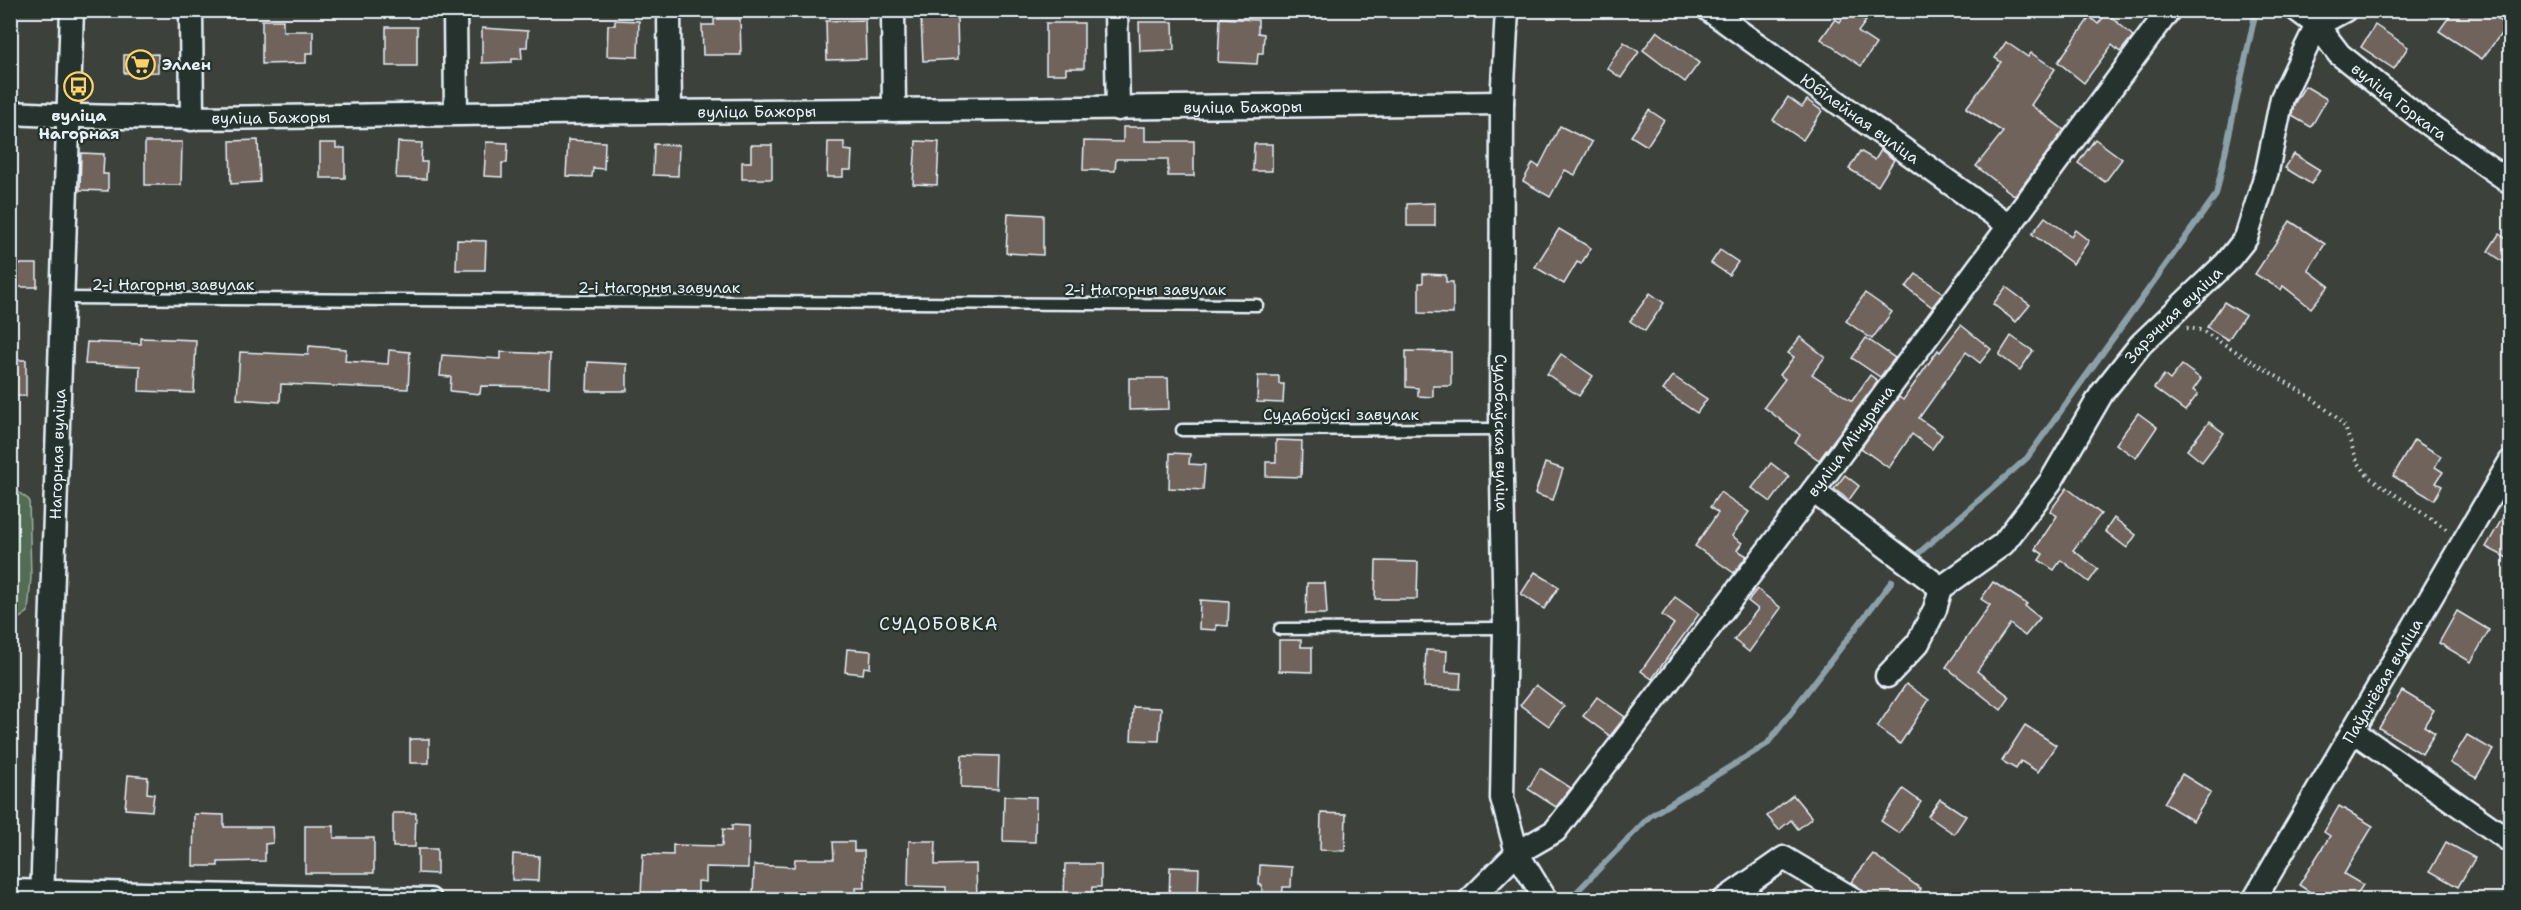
<svg xmlns="http://www.w3.org/2000/svg" width="2521" height="910" viewBox="0 0 2521 910" font-family="'Shantell Sans',sans-serif">
  <rect width="100%" height="100%" fill="#3c413b"/>
  <filter id="ink" filterUnits="userSpaceOnUse"><feTurbulence type="fractalNoise" baseFrequency=".0167" numOctaves="2"/><feDisplacementMap in="SourceGraphic" scale="12" xChannelSelector="R" yChannelSelector="G"/><feConvolveMatrix kernelMatrix="1 2 1 2 8 2 1 2 1" color-interpolation-filters="sRGB"/></filter>
  <g filter="url(#ink)">
    <!-- green -->
    <path fill="#526d54" stroke="#9dafa6" stroke-width="1.5" d="M10,486L29,500L31,577L28,612L11,624Z"/>
    <g fill="none" stroke-linecap="round" stroke-linejoin="round">
      <!-- stream -->
      <g stroke="#8ba0a8" stroke-width="6">
        <path d="M1912,559L2027,458L2216,195L2256,10"/>
        <path d="M1569,900L1650,816L1767,744L1892,581"/>
      </g>
    </g>
    <!-- building -->
    <g fill="#70635c" stroke="#e8f1f8" stroke-width="1.5">
      <path d="M1848,10L1866,21L1858,32L1876,44L1861,66L1821,39L1835,19L1840,22Z"/>
      <path d="M2454,10H2487L2507,26L2482,59L2439,31Z"/>
      <path d="M2107,13L2133,36L2120,52L2112,45L2084,83L2058,62L2090,17L2098,24Z"/>
      <path d="M957,16L958,59L923,61L921,18Z"/>
      <path d="M1220,18L1258,20V33L1264,34L1263,53H1258L1257,64L1218,62Z"/>
      <path d="M714,19H740L741,55H703L702,25H714Z"/>
      <path d="M262,20H283V31H313V53H306V63L262,64Z"/>
      <path d="M615,20L639,21L638,57L607,56L608,25H615Z"/>
      <path d="M865,20L866,59L827,60L826,21Z"/>
      <path d="M1139,22H1173L1174,50L1140,51Z"/>
      <path d="M1046,23H1084V68H1066V74H1046Z"/>
      <path d="M2375,25L2408,47L2394,69L2361,47Z"/>
      <rect x="386" y="27" width="31" height="39"/>
      <path d="M482,28L528,31L527,47H521L522,59H512V62L482,63Z"/>
      <path d="M1657,31L1699,63L1685,82L1643,50Z"/>
      <path d="M1624,42L1639,52L1621,78L1607,68Z"/>
      <path d="M2006,42L2028,57L2031,53L2055,69L2031,105L2064,130L2015,196L1976,166L2003,132L1966,108L2001,62L1995,58Z"/>
      <path d="M158,54V72L124,73V55Z"/>
      <path d="M2305,86L2327,99L2311,127L2292,116L2294,104Z"/>
      <path d="M1788,97L1802,107L1807,100L1822,111L1803,140L1773,120Z"/>
      <path d="M1649,110L1664,120L1647,146L1631,136Z"/>
      <path d="M1560,126L1592,142L1575,175L1565,170L1550,197L1523,181L1533,163L1539,167Z"/>
      <path d="M1123,127H1145V141H1194V176H1168V159H1116L1115,171L1083,170L1084,141L1123,142Z"/>
      <path d="M2095,139L2122,159L2105,182L2078,163Z"/>
      <path d="M258,140L260,182L231,184L230,141Z"/>
      <path d="M568,140L605,142L604,169L593,168L592,177L566,176Z"/>
      <path d="M916,141L939,142L937,185L913,184Z"/>
      <path d="M145,142H182L181,185H145Z"/>
      <path d="M398,142L422,143L421,162H427L426,179L396,178Z"/>
      <path d="M486,142L508,143L507,163H502V177L484,176Z"/>
      <path d="M828,142H844V150L852,151L851,170H843V177H827Z"/>
      <path d="M320,143H336V148H345V178H320Z"/>
      <path d="M654,144L679,145L678,176L653,175Z"/>
      <path d="M1254,144H1272V171H1253Z"/>
      <path d="M751,145H772V179H742V162H751Z"/>
      <path d="M1881,150L1894,160L1878,186L1849,169L1860,151L1875,160Z"/>
      <path d="M81,153L104,154L103,174H108V191L80,190Z"/>
      <path d="M2294,154L2320,170L2311,184L2285,168Z"/>
      <path d="M1435,203V226H1407V204Z"/>
      <path d="M1008,213L1043,215V255L1006,253Z"/>
      <path d="M2045,217L2071,236L2075,230L2089,241L2073,264L2032,234Z"/>
      <path d="M2290,221L2325,244L2308,270L2329,286L2311,308L2283,286L2281,290L2255,274Z"/>
      <path d="M1559,229L1591,248L1581,264L1577,262L1564,284L1535,267Z"/>
      <path d="M2499,234L2511,242V267L2488,251Z"/>
      <path d="M457,240L486,241L485,270H456Z"/>
      <path d="M1720,250L1738,262L1729,275L1711,263Z"/>
      <rect x="15" y="264" width="22" height="23"/>
      <path d="M1423,274L1446,275V282H1453V314L1419,313V283H1423Z"/>
      <path d="M1916,274L1943,293L1932,307L1906,287Z"/>
      <path d="M2006,287L2030,305L2016,322L1993,304Z"/>
      <path d="M1650,293L1664,303L1645,331L1630,321Z"/>
      <path d="M1865,293L1892,312L1872,339L1846,321Z"/>
      <path d="M2224,302L2245,315L2228,340L2207,327Z"/>
      <path d="M1961,325L1991,349L1980,363L1966,352L1919,418L1942,435L1932,449L1912,434L1889,468L1861,448L1899,397L1903,400L1938,350L1940,352Z"/>
      <path d="M2011,336L2033,351L2020,370L1999,355Z"/>
      <path d="M1800,337L1825,357L1812,374L1852,401L1870,375L1878,381L1819,460L1795,443L1800,435L1764,407L1785,379L1780,375L1794,357L1788,353Z"/>
      <path d="M141,338L196,340L194,393L139,391L140,366L85,364L87,342L141,344Z"/>
      <path d="M1866,338L1895,358L1880,377L1852,358Z"/>
      <path d="M309,346L346,349L345,361L388,364L389,350L410,352L408,389L281,384L280,402L237,399L240,352L308,355Z"/>
      <path d="M1406,351L1451,352V386H1433V397L1418,396V388L1406,387Z"/>
      <path d="M501,352L550,354L549,387L481,386L480,394L450,391L451,377L440,376L442,355L501,359Z"/>
      <path d="M1561,354L1593,376L1579,396L1547,374Z"/>
      <rect x="10" y="360" width="16" height="36"/>
      <path d="M588,362L627,364V391H587Z"/>
      <path d="M2182,365L2201,379L2193,390L2198,394L2185,411L2154,388L2164,375L2170,380Z"/>
      <path d="M1258,376H1279V384H1284L1283,403L1257,402Z"/>
      <path d="M1673,376L1707,399L1697,413L1663,390Z"/>
      <path d="M1129,378H1168L1169,409L1129,410Z"/>
      <path d="M2138,413L2157,427L2136,458L2116,444Z"/>
      <path d="M2209,422L2224,433L2202,462L2187,450Z"/>
      <path d="M1276,440L1302,441L1301,477L1266,476V462H1276Z"/>
      <path d="M2414,440L2441,456L2435,467L2443,472L2436,483L2442,486L2434,500L2393,476Z"/>
      <path d="M1170,453L1190,454L1189,464L1205,465L1203,490L1169,488Z"/>
      <path d="M1545,463L1563,469L1553,500L1535,494Z"/>
      <path d="M1771,463L1789,477L1771,502L1752,488Z"/>
      <path d="M1845,475L1859,486L1849,500L1834,489Z"/>
      <path d="M2067,488L2101,514L2073,550L2098,569L2089,582L2061,560L2054,570L2039,560L2043,554L2035,549L2057,516L2050,511Z"/>
      <path d="M1720,492L1749,512L1732,536L1742,543L1737,550L1747,556L1734,573L1695,546L1718,513L1710,507Z"/>
      <path d="M2511,503V560L2486,547Z"/>
      <path d="M2114,518L2136,535L2127,548L2105,531Z"/>
      <path d="M1376,561L1418,562L1417,599H1375Z"/>
      <path d="M1535,572L1559,587L1544,609L1521,594Z"/>
      <path d="M1993,582L2027,604L2025,606L2040,618L2025,636L2010,624L1977,671L2010,697L2001,710L1946,667L1990,605L1981,599Z"/>
      <path d="M1307,583H1325L1327,614H1306Z"/>
      <path d="M1757,589L1781,608L1749,652L1734,640L1758,609L1748,601Z"/>
      <path d="M1675,597L1699,614L1652,679L1641,671L1674,624L1662,615Z"/>
      <path d="M1200,600L1229,602L1228,626L1216,625V630L1199,629Z"/>
      <path d="M2457,611L2489,630L2471,662L2439,643Z"/>
      <path d="M1279,640H1301V647H1312V672L1279,671Z"/>
      <path d="M847,649L871,651L870,668L864,667L863,674L845,672Z"/>
      <path d="M1426,650L1447,651L1446,672L1461,673L1460,689L1424,687Z"/>
      <path d="M1906,684L1929,700L1900,744L1877,727Z"/>
      <path d="M1536,685L1564,706L1549,726L1520,705Z"/>
      <path d="M2402,691L2434,710L2424,726L2435,733L2422,754L2379,728Z"/>
      <path d="M1597,697L1625,717L1610,736L1583,716Z"/>
      <path d="M1133,707L1161,708L1159,741L1131,740Z"/>
      <path d="M2025,725L2056,745L2038,772L2021,761L2016,769L2002,761Z"/>
      <path d="M2467,735L2493,750L2476,778L2450,763Z"/>
      <rect x="410" y="739" width="19" height="24"/>
      <path d="M962,755L999,756L998,789L961,787Z"/>
      <path d="M1540,768L1571,788L1556,807L1528,789Z"/>
      <path d="M2182,774L2211,792L2193,821L2164,803Z"/>
      <path d="M128,775L148,777L147,793L154,794L152,811L125,809Z"/>
      <path d="M1903,789L1921,802L1899,833L1881,821Z"/>
      <path d="M1793,795L1812,818L1798,829L1791,820L1779,830L1767,816Z"/>
      <path d="M1004,796L1036,797L1035,842L1003,841Z"/>
      <path d="M1940,799L1966,816L1954,834L1928,816Z"/>
      <path d="M2339,806L2373,826L2344,874L2363,885L2353,900H2322L2299,885L2330,836L2324,832Z"/>
      <path d="M393,813H416L415,847H393Z"/>
      <path d="M1321,813L1346,814L1345,851L1320,850Z"/>
      <path d="M194,814L224,815V827H272L273,843L265,844V861L218,862V866H193Z"/>
      <path d="M732,825L749,826L748,868L706,867V882L698,881V899L641,895L643,854L673,855V845L722,846L723,829L732,830Z"/>
      <path d="M305,826H334V838H374V873H305Z"/>
      <path d="M909,841H936L935,865L976,864L977,900H946V887L908,886Z"/>
      <path d="M833,842H854V851H864L865,888H856L857,899H753L754,865L794,867L795,859H834Z"/>
      <path d="M2446,842L2475,858L2458,887L2430,871Z"/>
      <path d="M418,849H437V874L418,873Z"/>
      <path d="M513,854L539,856L538,881L512,880Z"/>
      <path d="M1873,854L1921,889L1914,900H1870L1860,888L1851,882Z"/>
      <path d="M1065,864H1101V887H1092L1091,898H1064Z"/>
      <path d="M1260,865L1292,867L1291,887H1283L1282,900H1262V885H1259Z"/>
      <path d="M1170,867L1199,868L1198,900H1169Z"/>
    </g>
    <g fill="none" stroke-linecap="round" stroke-linejoin="round">
      <defs>
        <g id="service">
          <path d="M61,298L1257,305"/>
          <path d="M1182,430L1501,429"/>
          <path d="M1280,629L1505,628"/>
        </g>
        <g id="minor">
          <path d="M191,10L192,119"/>
          <path d="M455,10L456,113"/>
          <path d="M669,10L670,112"/>
          <path d="M893,10L894,110"/>
          <path d="M1116,10L1118,109"/>
          <path id="s1" d="M1507,10L1502,103L1501,429L1505,628L1502,798L1517,853L1546,900"/>
          <path id="s2" d="M1709,10L2010,226"/>
          <path id="s3" d="M2297,10L2317,25L2339,54L2421,119L2510,182"/>
          <path id="s4" d="M10,113C188,123 365,114 543,113C863,110 1182,108 1502,103"/>
          <path d="M1813,491L1941,588"/>
          <path id="s5" d="M1887,676L1918,643L1935,609L1941,588L2003,544L2051,481L2102,393L2141,344L2226,263L2246,238L2267,171L2282,98L2317,25L2345,10"/>
          <path d="M2353,731L2510,841"/>
          <path d="M10,891L430,900"/>
          <path id="s6" d="M42,900L72,10"/>
          <path id="s7" d="M1470,900L1517,853L1555,831L1813,491L2169,10"/>
          <path d="M1724,900L1784,858L1853,899"/>
          <path id="s8" d="M2254,900L2510,462"/>
        </g>
      </defs>
      <!-- service casing -->
      <use href="#service" stroke="#e8f1f8" stroke-width="15"/>
      <!-- minor casing -->
      <use href="#minor" stroke="#e8f1f8" stroke-width="27"/>
      <!-- path -->
      <path stroke="#e8f1f8" stroke-width="4" stroke-dasharray="1.5 4.5" stroke-linecap="butt" d="M2187,328L2201,330L2312,398L2337,418L2345,427L2357,461L2369,477L2449,531"/>
      <!-- service -->
      <use href="#service" stroke="#26332d" stroke-width="10"/>
      <!-- minor -->
      <use href="#minor" stroke="#26332d" stroke-width="22"/>
    </g>
  </g>
  <!-- icons -->
  <defs>
    <symbol id="supermarket-ring" viewBox="-11 -11 22 22"><circle r="9.5" fill="#26332d" stroke="#ffd166" stroke-width="1.5"/><path d="M-6-5.5h2.5l.6 2H6L4.5 2H-2.5L-4.4-4H-6ZM-1.5 3.2a1.3 1.3 0 1 0 .1 0ZM3 3.2a1.3 1.3 0 1 0 .1 0Z" fill="#ffd166"/></symbol>
    <symbol id="bus-ring" viewBox="-11 -11 22 22"><circle r="9.5" fill="#26332d" stroke="#ffd166" stroke-width="1.5"/><path d="M-5-6H5V4H4V6H2V4H-2V6H-4V4H-5ZM-3.5-4V0h7V-4ZM-3.5 1.2v1.5H-2V1.2ZM2 1.2v1.5H3.5V1.2Z" fill="#ffd166"/></symbol>
  </defs>
  <g fill-rule="evenodd">
    <use href="#supermarket-ring" x="124" y="48" width="33" height="33"/>
    <use href="#bus-ring" x="62" y="70" width="33" height="33"/>
  </g>
  <g text-anchor="middle" dominant-baseline="central" stroke-width="4.5" stroke-linejoin="round" paint-order="stroke">
    <!-- poi labels -->
    <g font-size="16" font-weight="bold" fill="#e8f1f8" stroke="#26332d" text-anchor="start">
      <text x="162" y="64">Эллен</text>
      <text x="79" y="115" text-anchor="middle">вуліца<tspan x="79" dy="18">Нагорная</tspan></text>
    </g>
    <!-- street labels -->
    <g font-size="16" fill="#e8f1f8" stroke="#26332d">
      <text stroke="none"><textPath href="#s3" startOffset="138">вуліца Горкага</textPath></text>
      <text stroke="none"><textPath href="#s4" startOffset="1233">вуліца Бажоры</textPath></text>
      <text stroke="none"><textPath href="#s4" startOffset="747">вуліца Бажоры</textPath></text>
      <text stroke="none"><textPath href="#s4" startOffset="261">вуліца Бажоры</textPath></text>
      <text stroke="none"><textPath href="#s2" startOffset="186">Юбілейная вуліца</textPath></text>
      <text x="173" y="284">2-і Нагорны завулак</text>
      <text x="659" y="287">2-і Нагорны завулак</text>
      <text x="1145" y="289">2-і Нагорны завулак</text>
      <text stroke="none"><textPath href="#s5" startOffset="468">Зарэчная вуліца</textPath></text>
      <text x="1341" y="414">Судабоўскі завулак</text>
      <text stroke="none"><textPath href="#s1" startOffset="423">Судобаўская вуліца</textPath></text>
      <text stroke="none"><textPath href="#s7" startOffset="600">вуліца Мічурына</textPath></text>
      <text stroke="none"><textPath href="#s6" startOffset="446">Нагорная вуліца</textPath></text>
      <text stroke="none"><textPath href="#s8" startOffset="254">Паўднёвая вуліца</textPath></text>
    </g>
    <!-- neighbourhood labels -->
    <g font-size="18" letter-spacing="1.5" fill="#e8f1f8" stroke="#26332d">
      <text x="939" y="624">СУДОБОВКА</text>
    </g>
  </g>
  <!-- margin -->
  <rect width="2521" height="910" fill="none" stroke="#26332d" stroke-width="36"/>
  <rect x="18" y="18" width="2485" height="874" fill="none" stroke="#e8f1f8" stroke-width="2" filter="url(#ink)"/>
</svg>
